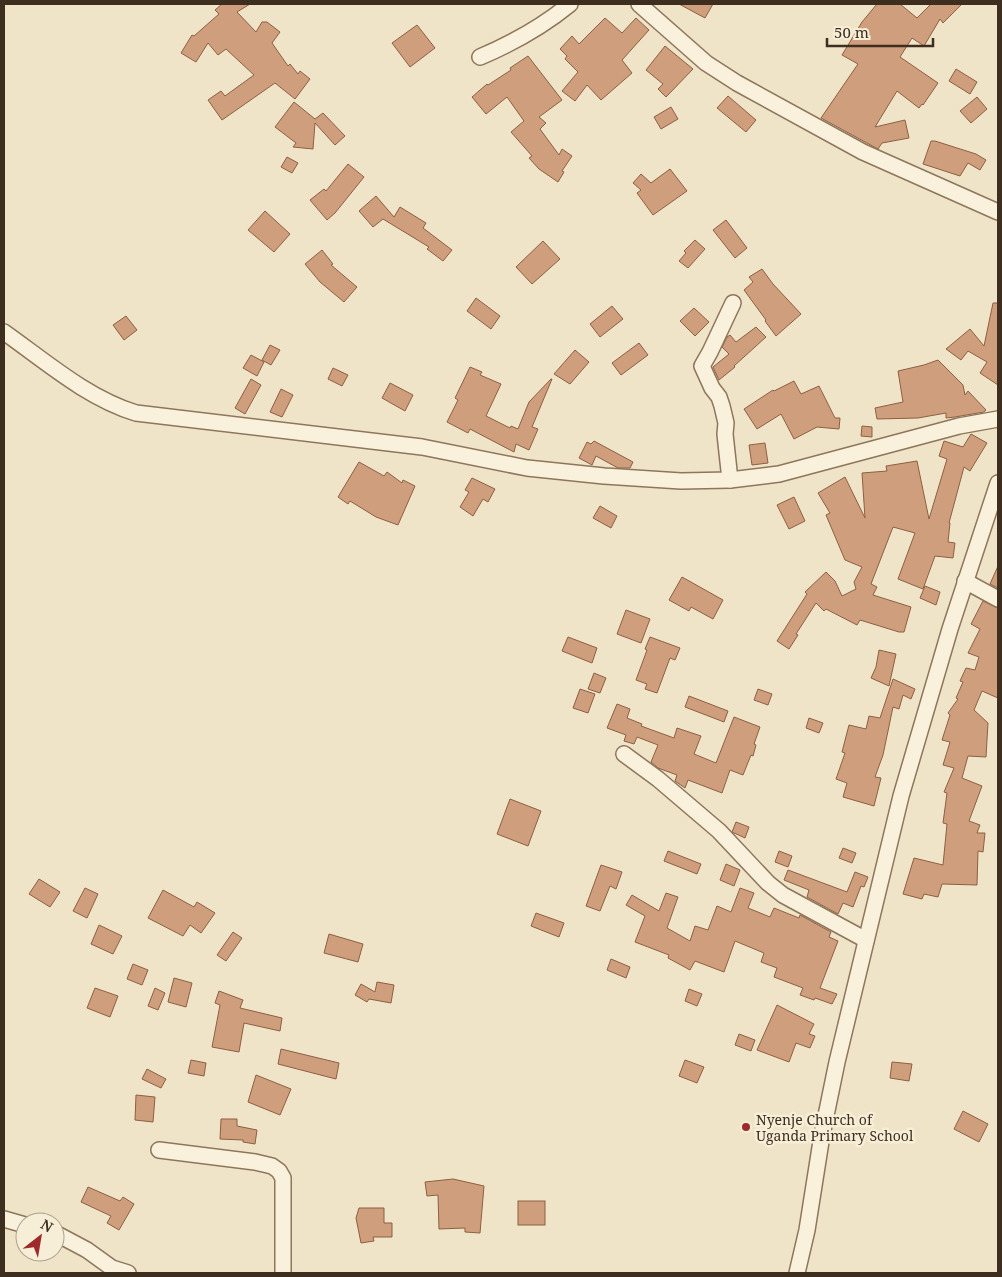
<svg xmlns="http://www.w3.org/2000/svg" width="1002" height="1277" viewBox="0 0 1002 1277" font-family="'Noto Serif',serif">
  <rect width="100%" height="100%" fill="#f0e4c8"/>
  <!-- building -->
  <g fill="#cf9f7d" stroke="#8d5f41">
    <path d="M222,4H250L237,12L256,32L262,22H267L280,32L272,43L288,66L290,64L298,74L300,71L310,79L295,99L275,83L222,120L208,100L221,91L225,96L254,75L226,49L218,55L208,43L196,62L181,53L192,35L194,36L219,14L215,10Z"/>
    <path d="M679,4H713L705,18Z"/>
    <path d="M877,4H900L917,18L931,4H962L943,23L940,19L924,46L912,38L900,57L938,83L923,105L922,104L919,108L897,91L875,127L905,120L909,138L882,143L878,149L821,118L858,64L842,55L862,22Z"/>
    <path d="M605,18L622,33L636,18L649,30L622,60L632,73L601,100L587,85L575,101L562,91L578,72L565,59L567,56L560,49L572,36L579,44Z"/>
    <path d="M417,25L435,48L410,67L392,43Z"/>
    <path d="M665,46L693,69L666,97L658,89L663,84L646,70Z"/>
    <path d="M528,56L562,100L539,117L546,123L540,129L559,155L562,149L572,156L562,171L564,172L558,182L539,169L529,158L532,156L511,132L524,121L507,97L486,114L472,97L487,84L488,85L511,70L510,68Z"/>
    <path d="M956,69L977,82L970,94L949,81Z"/>
    <path d="M728,96L756,120L746,132L717,108Z"/>
    <path d="M977,97L987,109L971,123L960,111Z"/>
    <path d="M294,102L315,119L323,113L345,136L335,145L315,123L313,149L293,147L296,143L275,127Z"/>
    <path d="M671,107L678,119L661,129L654,117Z"/>
    <path d="M931,141H935L976,154L986,160L980,170L968,163L960,176L923,164Z"/>
    <path d="M287,157L298,163L292,173L281,167Z"/>
    <path d="M348,164L364,177L335,213L327,220L310,200L324,189L326,191Z"/>
    <path d="M670,169L687,191L653,215L637,193L641,190L633,183L641,174L651,183Z"/>
    <path d="M376,196L394,217L400,207L426,223L423,228L452,250L443,261L427,249L429,247L383,219L373,227L359,211Z"/>
    <path d="M265,211L290,234L274,252L248,230Z"/>
    <path d="M726,220L747,248L735,258L713,230Z"/>
    <path d="M695,240L705,249L688,268L679,261L686,253L684,251Z"/>
    <path d="M543,241L560,259L532,284L516,267Z"/>
    <path d="M322,250L333,264L331,265L357,287L344,302L320,282L305,264Z"/>
    <path d="M762,269L773,284L801,314L776,336L765,321L766,320L744,290L753,282L749,277Z"/>
    <path d="M476,298L500,316L491,329L467,311Z"/>
    <path d="M993,303H998V385L980,373L987,362L968,351L961,360L946,349L970,329L984,346Z"/>
    <path d="M612,306L623,319L600,337L590,324Z"/>
    <path d="M694,308L709,322L695,336L680,321Z"/>
    <path d="M126,316L137,330L124,340L113,325Z"/>
    <path d="M756,327L766,337L734,366L735,367L719,380L713,367L729,354L722,347L727,337L730,335L736,342Z"/>
    <path d="M639,343L648,355L621,375L612,363Z"/>
    <path d="M270,345L280,350L271,365L262,360Z"/>
    <path d="M575,350L589,362L570,384L554,374Z"/>
    <path d="M251,355L264,362L257,376L243,368Z"/>
    <path d="M938,360L963,385L965,395L968,391L986,410L984,412L955,417L946,418V413L918,418L877,419L875,408L903,402L898,371L924,365Z"/>
    <path d="M470,367L482,372L480,375L501,384L486,416L510,428L511,426L518,429L529,402L551,379H552L532,427L538,429L529,450L516,444L514,452L470,429L468,433L447,422L458,400L455,398Z"/>
    <path d="M333,368L348,375L342,386L328,379Z"/>
    <path d="M251,379L261,385L245,414L235,408Z"/>
    <path d="M794,381L801,394L819,386L835,418H840L839,429L817,427L794,439L781,414L757,429L744,409L773,390L774,391Z"/>
    <path d="M390,383L413,395L405,411L382,398Z"/>
    <path d="M281,389L293,395L282,417L270,412Z"/>
    <path d="M862,426L872,427V437L861,436Z"/>
    <path d="M971,434L987,443L970,471L964,467L949,523H950L948,542L955,543L953,558L935,556L923,589L898,579L915,533L893,527L871,584L877,587L873,595L911,607L904,632H899L860,620L857,625L826,609L824,611L816,603L796,634L798,635L789,649L777,641L807,594L805,592L826,572L835,581L842,596L856,589L854,582L862,567L845,560L826,515L830,513L818,493L845,477L865,518L862,473L887,471L886,466L917,461L929,519L947,459L939,456L944,441L963,447Z"/>
    <path d="M594,441L633,462L630,468H618L596,456L592,465L579,458L587,442L591,444Z"/>
    <path d="M765,443L768,463L752,465L749,445Z"/>
    <path d="M359,462L384,476L387,472L402,483L403,480L415,486L398,525L376,517L350,501L348,504L338,497Z"/>
    <path d="M472,478L495,489L488,502L483,499L473,516L460,507L469,492L465,490Z"/>
    <path d="M794,497L805,521L789,529L777,505Z"/>
    <path d="M600,506L617,516L611,528L593,518Z"/>
    <path d="M998,566V588L990,584Z"/>
    <path d="M682,577L723,600L713,619L691,607L689,611L669,600Z"/>
    <path d="M925,586L940,592L936,605L920,598Z"/>
    <path d="M983,601L998,608V698L982,691L974,710L988,723L986,757L968,756L962,778L982,786L969,821L980,825L977,833H985L983,852L978,851L977,885L942,884L938,897L924,894L922,899L903,894L914,858L943,865L947,824L943,823L947,793L944,792L954,768L943,765L950,742L942,740L950,715L948,713L958,699L956,698L963,682L960,681L966,668L975,670L979,657L968,653L980,629L971,624Z"/>
    <path d="M626,610L650,619L641,643L617,634Z"/>
    <path d="M568,637L597,648L592,663L562,651Z"/>
    <path d="M650,637L680,648L675,660L670,658L657,693L645,689L647,684L636,680L647,650L645,649Z"/>
    <path d="M879,650L896,654L889,686L871,678L876,667Z"/>
    <path d="M594,673L606,678L600,693L588,689Z"/>
    <path d="M893,679L915,689L911,699L903,695L899,709L893,707L883,755L875,777L881,778L874,806L843,797L847,783L836,779L845,753L842,752L849,725L866,729L869,716L880,718Z"/>
    <path d="M580,689L595,694L588,713L573,708Z"/>
    <path d="M758,689L772,694L768,705L754,700Z"/>
    <path d="M689,696L728,711L724,722L685,707Z"/>
    <path d="M617,704L630,709L627,718L642,724L641,726L674,738L677,728L701,736L694,754L716,763L734,717L760,727L754,744L756,745L753,756L751,755L743,775L730,770L722,793L688,780L685,788L675,781L677,775L658,768L651,762L658,745L637,737L634,744L624,741L626,735L607,728Z"/>
    <path d="M809,718L823,723L819,733L806,728Z"/>
    <path d="M510,799L541,811L528,846L497,834Z"/>
    <path d="M736,822L749,827L745,838L732,832Z"/>
    <path d="M843,848L856,853L852,863L839,858Z"/>
    <path d="M668,851L701,864L697,874L664,861Z"/>
    <path d="M779,851L792,856L788,867L775,862Z"/>
    <path d="M726,864L740,870L734,886L720,880Z"/>
    <path d="M601,865L622,872L616,889L610,886L600,911L586,906Z"/>
    <path d="M788,870L847,892L855,872L868,877L864,887L861,886L853,907L843,903L838,914L807,897L809,890L784,880Z"/>
    <path d="M39,879L60,892L50,907L29,894Z"/>
    <path d="M85,888L98,894L87,918L73,911Z"/>
    <path d="M740,888L754,893L748,908L770,917L774,908L799,918L800,915L831,932L829,937L838,941L820,988L837,994L832,1004L815,998L814,1000L800,995L803,988L774,977L777,968L761,962L764,953L735,941L724,972L695,961L690,970L668,958L669,955L635,942L645,916L626,905L632,895L659,911L666,893L678,897L667,928L690,941L695,926L708,930L717,906L731,912Z"/>
    <path d="M163,890L194,907L197,902L215,913L201,933L190,925L183,936L148,918Z"/>
    <path d="M536,913L564,923L559,937L531,926Z"/>
    <path d="M99,925L122,936L113,954L91,944Z"/>
    <path d="M233,932L242,938L226,961L217,955Z"/>
    <path d="M329,934L363,944L358,962L324,953Z"/>
    <path d="M611,959L630,967L626,978L607,970Z"/>
    <path d="M133,964L148,970L142,985L127,979Z"/>
    <path d="M174,978L192,983L186,1007L168,1002Z"/>
    <path d="M377,982L394,985L391,1003L369,999L367,1002L355,995L361,984L375,992Z"/>
    <path d="M95,988L118,996L110,1017L87,1008Z"/>
    <path d="M155,988L165,993L158,1010L148,1006Z"/>
    <path d="M689,989L702,994L697,1006L685,1001Z"/>
    <path d="M219,991L243,1000L240,1008L282,1018L280,1031L244,1023L239,1052L212,1047L220,1005L215,1003Z"/>
    <path d="M777,1005L814,1024L809,1034L815,1036L810,1048L796,1043L789,1062L757,1050Z"/>
    <path d="M739,1034L755,1040L751,1051L735,1045Z"/>
    <path d="M281,1049L339,1063L336,1079L278,1064Z"/>
    <path d="M191,1060L206,1063L204,1076L188,1073Z"/>
    <path d="M685,1060L704,1067L697,1083L679,1076Z"/>
    <path d="M892,1062L912,1064L909,1081L890,1078Z"/>
    <path d="M147,1069L166,1079L161,1088L142,1079Z"/>
    <path d="M256,1075L291,1089L280,1115L248,1102Z"/>
    <path d="M136,1095L155,1097L153,1122L135,1120Z"/>
    <path d="M963,1111L988,1124L979,1142L954,1129Z"/>
    <path d="M221,1119H237V1126L257,1130L255,1144L243,1142V1140L220,1139Z"/>
    <path d="M453,1179L484,1186L480,1233L465,1232V1228L439,1229L438,1195L427,1196L425,1182Z"/>
    <path d="M88,1187L120,1201L123,1197L134,1204L119,1230L107,1223L111,1216L81,1202Z"/>
    <rect x="518" y="1201" width="27" height="24"/>
    <path d="M359,1208H384V1223H392V1237H373L374,1241L361,1243L356,1218Z"/>
  </g>
  <g fill="none" stroke-linecap="round" stroke-linejoin="round">
    <defs>
      <g id="minor">
        <path d="M639,4L706,63L737,83L863,152L998,212"/>
        <path d="M480,57C513,43 542,27 570,4"/>
        <path d="M4,332C45,361 87,398 136,413L422,447L527,468L604,476L681,481L730,480L779,474L959,426L998,419"/>
        <path d="M730,480L725,434L726,423L722,406L719,397L712,388L702,366L710,352L733,303"/>
        <path d="M965,581L998,599"/>
        <path d="M624,754L658,779L719,831L768,883L783,895L866,940"/>
        <path d="M159,1150L255,1162L272,1166L279,1171L283,1178V1273"/>
        <path d="M4,1219L25,1225"/>
        <path d="M55,1233L87,1250L112,1268L128,1273"/>
        <path d="M797,1273L807,1230L822,1135L837,1062L901,796L950,629L998,483"/>
      </g>
    </defs>
    <!-- minor casing -->
    <use href="#minor" stroke="#8d765c" stroke-width="18"/>
    <!-- minor -->
    <use href="#minor" stroke="#faf1dc" stroke-width="15"/>
  </g>
  <!-- markers -->
  <circle fill="#9e2a2b" stroke="#f7eed8" stroke-width="2" cx="746" cy="1127" r="5"/>
  <g text-anchor="middle" dominant-baseline="central" stroke-width="5" stroke-linejoin="round" paint-order="stroke">
    <!-- poi labels -->
    <g font-size="14" fill="#3d2e20" stroke="#f7eed8" text-anchor="start">
      <text x="756" y="1119">Nyenje Church of<tspan x="756" dy="16">Uganda Primary School</tspan></text>
    </g>
  </g>
  <!-- border -->
  <rect width="1002" height="1277" fill="none" stroke="#3d2e20" stroke-width="10"/>
  <!-- north arrow -->
  <g transform="translate(40 1237) rotate(31)"><circle r="24" fill="#f7eed8" stroke="#ada18e"/>
  <path d="M0-4L9 19L0 12L-9 19Z" fill="#9e2a2b"/>
  <text y="-8" font-size="14" font-weight="bold" text-anchor="middle" fill="#3d2e20">N</text>
  </g>
  <!-- scale -->
  <path d="M827 38v8h106v-8" fill="none" stroke="#3d2e20" stroke-width="2.5"/>
  <text x="834" y="38" font-size="15" fill="#3d2e20" stroke="#f7eed8" stroke-width="4" paint-order="stroke">50 m</text>
</svg>
